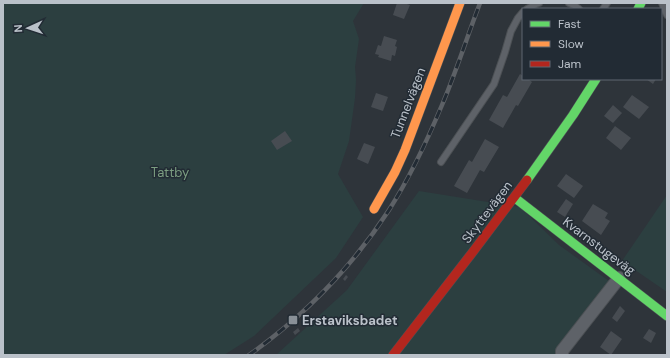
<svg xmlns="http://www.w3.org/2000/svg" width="670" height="358" viewBox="0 0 670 358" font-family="'DM Sans',sans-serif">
  <rect width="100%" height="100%" fill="#2e343a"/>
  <!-- green -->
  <g fill="#2c3f40">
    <path d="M3,3H364L353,21L359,39L355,67L356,80L355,98L349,141L338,174L363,217L336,258L254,336L224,355H3Z"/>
    <path d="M419,191L520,207L559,245L609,281L556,349L555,355H276L347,290Z"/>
    <path d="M667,195V292L622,261Z"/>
  </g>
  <!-- building -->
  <g fill="#474c52">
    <path d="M397,3H404L410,5L404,19L393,15Z"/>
    <path d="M384,36L397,40L395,46L397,47L395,56L392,55L391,61L378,57L379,55L375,54L378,45L381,46Z"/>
    <path d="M520,74L523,76V79H528L532,82L518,106L516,105L503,128L489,120L503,95L507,97Z"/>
    <path d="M646,79H656L653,84Z"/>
    <path d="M376,93L388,97L383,111L371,107Z"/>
    <path d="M632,95L649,107L639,119L623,107Z"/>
    <path d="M613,105L622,113L613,123L604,116Z"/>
    <path d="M615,126L631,138L621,150L606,138Z"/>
    <path d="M285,131L292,141L277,150L271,141Z"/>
    <path d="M485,139L499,147L484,172L480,170L467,193L454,186L469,160L472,162Z"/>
    <path d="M364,143L375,147L368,164L357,159Z"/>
    <path d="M566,174L583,186L574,198L557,186Z"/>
    <path d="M566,199L573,204L565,217L557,212Z"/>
    <path d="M593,204L608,213L605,218L610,221L601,235L582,221Z"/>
    <path d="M346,275L348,277L345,281L343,279Z"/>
    <path d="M620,306L625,311L617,322L612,318Z"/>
    <path d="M298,328L300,331L295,335L293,332Z"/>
    <path d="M649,329L656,333L651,343L643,338Z"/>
    <path d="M611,331L622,339L611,355L600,347Z"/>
  </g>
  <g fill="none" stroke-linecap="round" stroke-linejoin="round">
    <defs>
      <g id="lane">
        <path d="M569,3L574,5L579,9"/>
        <path d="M662,3L667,15"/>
        <path d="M527,9L536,4L539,3"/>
        <path d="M603,9L607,3"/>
        <path d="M441,162L494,84L505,52L511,31L518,18L523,12"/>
      </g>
      <path id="street" d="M562,355V351L619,278"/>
      <g id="fast">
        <path d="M638,9L641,3"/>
        <path d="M527,180L573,115L596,79"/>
        <path d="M515,198L667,316"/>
      </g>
      <path id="slow" d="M374,209L395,172L405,150L460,3"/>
      <path id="jam" d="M393,355L472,253L527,180"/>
    </defs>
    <!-- lane casing -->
    <use href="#lane" stroke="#4c5054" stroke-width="8"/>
    <!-- street casing -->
    <use href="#street" stroke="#4c5054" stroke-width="14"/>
    <!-- fast casing -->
    <use href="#fast" stroke="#4c5054" stroke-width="10"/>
    <!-- slow casing -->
    <use href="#slow" stroke="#4c5054" stroke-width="10"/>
    <!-- jam casing -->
    <use href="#jam" stroke="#4c5054" stroke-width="10"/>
    <!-- lane -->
    <use href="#lane" stroke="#5e6268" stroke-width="6"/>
    <!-- street -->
    <use href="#street" stroke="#5e6268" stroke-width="12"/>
    <!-- fast -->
    <use href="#fast" stroke="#63d668" stroke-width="9"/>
    <!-- slow -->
    <use href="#slow" stroke="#ff974d" stroke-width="9"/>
    <!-- jam -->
    <use href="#jam" stroke="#b3261e" stroke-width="9"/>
    <defs>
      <path id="rail" d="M249,355C304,316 352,267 389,210C410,177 427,141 442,105C456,72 467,37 480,3"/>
    </defs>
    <!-- rail casing -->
    <use href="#rail" stroke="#5d6166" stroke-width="4.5"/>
    <!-- rail -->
    <use href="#rail" stroke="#222b34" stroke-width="3" stroke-dasharray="9" stroke-linecap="butt"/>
  </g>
  <!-- markers -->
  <rect fill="#899097" stroke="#222b34" stroke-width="1.5" x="288" y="315" width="10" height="10" rx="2"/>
  <g text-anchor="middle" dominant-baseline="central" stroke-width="3" stroke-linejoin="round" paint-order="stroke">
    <!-- street labels -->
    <g font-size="13" fill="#bac1c9" stroke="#222b34">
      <text transform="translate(408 103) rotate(-69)">Tunnelvägen</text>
      <text transform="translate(487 212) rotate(-53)">Skyttevägen</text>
      <text transform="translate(599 246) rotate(37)">Kvarnstugeväg</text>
    </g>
    <!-- park labels -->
    <g font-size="13" fill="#7b9d81" stroke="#222b34">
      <text x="170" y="172">Tattby</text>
    </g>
    <!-- poi labels -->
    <g font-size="13" font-weight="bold" fill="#bac1c9" stroke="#222b34" text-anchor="start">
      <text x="302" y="320">Erstaviksbadet</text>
    </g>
  </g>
  <!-- border -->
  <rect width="670" height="358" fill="none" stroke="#bac1c9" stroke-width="8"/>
  <!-- legend -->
  <rect x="522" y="8" width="140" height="72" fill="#222b34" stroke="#5f6770"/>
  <rect x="530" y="21" width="20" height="6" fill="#63d668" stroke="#5f6770"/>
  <text x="558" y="28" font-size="12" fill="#bac1c9">Fast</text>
  <rect x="530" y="41" width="20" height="6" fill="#ff974d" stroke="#5f6770"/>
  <text x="558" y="48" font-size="12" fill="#bac1c9">Slow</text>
  <rect x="530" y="61" width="20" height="6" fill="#b3261e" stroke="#5f6770"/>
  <text x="558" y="68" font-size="12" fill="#bac1c9">Jam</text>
  <!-- north arrow -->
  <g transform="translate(28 28) rotate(267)" stroke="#222b34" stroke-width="3" paint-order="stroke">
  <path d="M0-3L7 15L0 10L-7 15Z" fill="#bac1c9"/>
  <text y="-6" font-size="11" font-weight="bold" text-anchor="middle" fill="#bac1c9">N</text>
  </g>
</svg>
